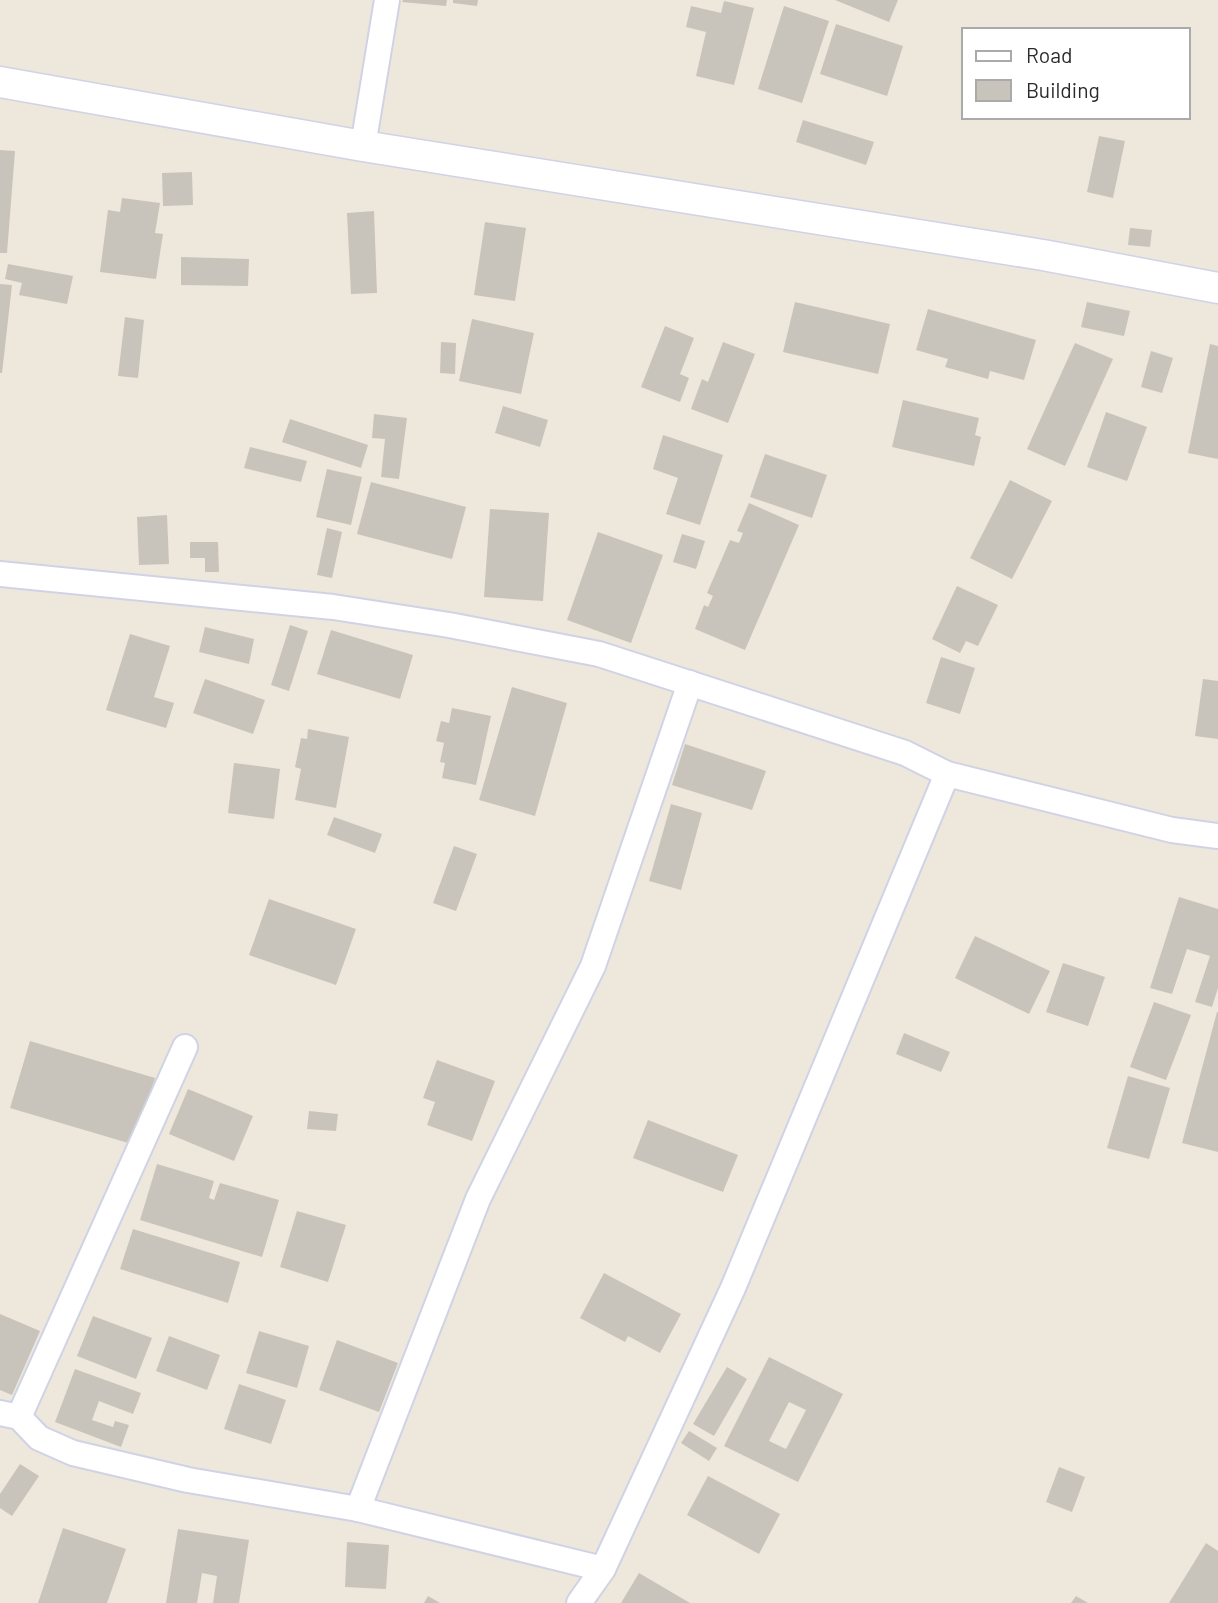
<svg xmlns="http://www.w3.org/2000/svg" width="1218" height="1603" viewBox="0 0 1218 1603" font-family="Barlow,sans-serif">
  <rect width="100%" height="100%" fill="#eee7db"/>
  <!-- building -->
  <g fill="#c9c4bb" fill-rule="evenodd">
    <path d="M403,0H447L446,6L402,2Z"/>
    <path d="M453,0H478L477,6L453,3Z"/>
    <path d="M835,0H898L889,22Z"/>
    <path d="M724,1L754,8L734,85L696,76L706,32L686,27L691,6L721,13Z"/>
    <path d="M784,6L829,21L802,103L758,89Z"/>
    <path d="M836,24L903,46L887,96L820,74Z"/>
    <path d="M803,120L874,142L866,165L796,142Z"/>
    <path d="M1099,136L1125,141L1113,198L1087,192Z"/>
    <path d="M0,150L15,151L7,253H0Z"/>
    <path d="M192,172L193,205L163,206L162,173Z"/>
    <path d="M122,198L160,203L155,233L163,234L156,279L100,272L108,210L120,212Z"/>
    <path d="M374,211L377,293L351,294L347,213Z"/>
    <path d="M485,222L526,228L515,301L474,295Z"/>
    <path d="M1130,228L1152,230L1150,247L1128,245Z"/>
    <path d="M181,257L249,259L248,286L181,285Z"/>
    <path d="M8,264L73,276L67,304L19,295L22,283L5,279Z"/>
    <path d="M0,284L12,285L2,373H0Z"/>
    <path d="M795,302L890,324L878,374L783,352Z"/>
    <path d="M1087,302L1130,311L1124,336L1081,327Z"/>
    <path d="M928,309L1036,340L1024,380L990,371L988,379L945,367L948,359L916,350Z"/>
    <path d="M125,317L144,320L138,378L118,376Z"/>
    <path d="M472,319L534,333L521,394L459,381Z"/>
    <path d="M665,326L694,338L680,374L689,378L680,402L641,387Z"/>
    <path d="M441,342L456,343L455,374L440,373Z"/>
    <path d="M723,342L755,354L728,423L691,409L702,379L708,382Z"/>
    <path d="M1075,343L1113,359L1065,466L1027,449Z"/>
    <path d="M1210,344L1218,346V459L1188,453Z"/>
    <path d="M1151,351L1173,358L1162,393L1141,387Z"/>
    <path d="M903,400L979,418L975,435L981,437L974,466L892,447Z"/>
    <path d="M503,406L548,420L540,447L495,433Z"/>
    <path d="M1106,412L1147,427L1127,481L1087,467Z"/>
    <path d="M374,414L407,418L399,479L381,477L385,439L372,438Z"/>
    <path d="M290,419L368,445L361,468L282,442Z"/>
    <path d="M663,435L723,455L700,525L666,514L678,478L653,469Z"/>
    <path d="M250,447L307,461L301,482L244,468Z"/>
    <path d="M765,454L827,475L812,518L750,497Z"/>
    <path d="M327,469L362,477L351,525L316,517Z"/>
    <path d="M1010,480L1052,501L1012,579L970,558Z"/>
    <path d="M371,482L466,507L452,559L357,534Z"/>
    <path d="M749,503L799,525L745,650L695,629L704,605L708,607L713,596L707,593L730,540L739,543L743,533L737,531Z"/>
    <path d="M490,509L549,513L543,601L484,597Z"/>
    <path d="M167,515L169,564L139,565L137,517Z"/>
    <path d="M327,528L342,532L332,578L317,575Z"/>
    <path d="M598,532L663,555L631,643L567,620Z"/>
    <path d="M682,534L705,541L696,569L673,562Z"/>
    <path d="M190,542H218L219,572H205V558H190Z"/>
    <path d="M957,586L998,605L978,646L966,641L960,653L932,639Z"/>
    <path d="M290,625L308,631L289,691L271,685Z"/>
    <path d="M205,627L254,639L249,664L199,652Z"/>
    <path d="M331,630L413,655L400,699L317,674Z"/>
    <path d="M130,634L170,646L154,697L174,703L166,728L106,710Z"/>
    <path d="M941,657L975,668L960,714L926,703Z"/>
    <path d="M205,679L265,700L253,734L193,713Z"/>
    <path d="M1203,679L1218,681V739L1195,736Z"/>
    <path d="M512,687L567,703L535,816L479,800Z"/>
    <path d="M452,708L491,716L476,785L442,778L445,763L440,762L444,743L436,741L441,721L449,723Z"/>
    <path d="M308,729L349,737L336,808L295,800L301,769L295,767L301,738L307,739Z"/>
    <path d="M685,744L766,771L752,810L672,785Z"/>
    <path d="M234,763L280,769L274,819L228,813Z"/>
    <path d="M671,804L702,813L681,890L649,881Z"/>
    <path d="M334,817L382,834L375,853L327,835Z"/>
    <path d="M454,846L477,854L456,911L433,903Z"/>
    <path d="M1179,897L1218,909V988L1212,1007L1195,1002L1210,956L1187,949L1172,994L1150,988Z"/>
    <path d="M269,899L356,929L336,985L249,955Z"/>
    <path d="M975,936L1050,971L1029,1014L955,978Z"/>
    <path d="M1063,963L1105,977L1088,1026L1046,1012Z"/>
    <path d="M1154,1002L1191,1015L1166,1080L1130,1067Z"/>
    <path d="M1217,1012H1218V1152L1182,1143Z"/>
    <path d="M904,1033L950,1052L941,1072L896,1054Z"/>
    <path d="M30,1041L155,1078L135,1145L10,1108Z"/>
    <path d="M437,1060L495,1081L472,1141L427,1125L435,1102L423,1098Z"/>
    <path d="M1128,1076L1170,1088L1149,1159L1107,1148Z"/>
    <path d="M188,1089L253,1116L234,1161L169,1134Z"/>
    <path d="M309,1111L338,1114L336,1131L307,1129Z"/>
    <path d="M648,1120L738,1155L723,1192L633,1158Z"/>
    <path d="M157,1164L214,1181L209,1198L214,1200L220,1183L279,1200L262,1257L140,1220Z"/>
    <path d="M297,1211L346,1225L328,1282L280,1267Z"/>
    <path d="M133,1229L240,1262L228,1303L120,1269Z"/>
    <path d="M604,1273L681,1314L660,1353L628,1336L625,1342L580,1318Z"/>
    <path d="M0,1314L40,1331L12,1395L0,1390Z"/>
    <path d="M93,1316L152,1338L136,1379L77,1356Z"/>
    <path d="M259,1331L309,1346L297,1388L246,1373Z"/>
    <path d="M169,1336L220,1355L207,1390L156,1371Z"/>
    <path d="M337,1340L398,1363L379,1412L319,1390Z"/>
    <path d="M769,1357L843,1394L798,1482L724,1446ZM789,1402L806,1410L786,1449L769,1441Z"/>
    <path d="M727,1367L747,1379L714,1436L693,1424Z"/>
    <path d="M75,1369L141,1393L133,1414L99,1401L92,1420L113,1427L115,1421L129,1425L121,1447L55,1422Z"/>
    <path d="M239,1384L286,1400L271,1444L224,1429Z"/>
    <path d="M689,1431L717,1448L709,1461L681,1443Z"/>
    <path d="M20,1464L39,1476L12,1516L0,1508V1494Z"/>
    <path d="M1059,1467L1085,1477L1072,1512L1046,1502Z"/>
    <path d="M708,1476L780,1514L759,1554L687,1515Z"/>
    <path d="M63,1528L126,1549L107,1603H38Z"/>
    <path d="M178,1529L249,1540L239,1603H213L217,1576L202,1573L197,1603H166Z"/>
    <path d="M347,1542L389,1545L386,1589L345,1587Z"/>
    <path d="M1206,1543L1218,1551V1603H1169Z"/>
    <path d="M639,1573L690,1603H621Z"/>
    <path d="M428,1596L440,1603H424Z"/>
    <path d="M1076,1596L1088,1603H1071Z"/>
  </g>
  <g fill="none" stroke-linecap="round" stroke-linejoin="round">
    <defs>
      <g id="minor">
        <path d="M363,146L387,0"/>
        <path d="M0,574L333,607L449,625L599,654L905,753L947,774L1172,830L1218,836"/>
        <path d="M0,1413L19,1417L39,1438L73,1453L188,1480L358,1509L603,1569"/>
        <path d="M19,1417L185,1047"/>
        <path d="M358,1509L478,1199L593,966L690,683"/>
        <path d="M579,1603L603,1569L733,1288L947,774"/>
      </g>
      <path id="tertiary" d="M0,82L363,146L1043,255L1218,288"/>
    </defs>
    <!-- minor casing -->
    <use href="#minor" stroke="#d0d3e5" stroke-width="28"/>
    <!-- tertiary casing -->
    <use href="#tertiary" stroke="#d0d3e5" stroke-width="33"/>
    <!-- minor -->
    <use href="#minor" stroke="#fff" stroke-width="24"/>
    <!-- tertiary -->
    <use href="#tertiary" stroke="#fff" stroke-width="30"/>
  </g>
  <!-- legend -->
  <rect x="962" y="28" width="228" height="91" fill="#ffffff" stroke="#aaaaaa" stroke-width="2"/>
  <rect x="976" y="51" width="35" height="10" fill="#ffffff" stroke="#aaaaaa" stroke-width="2"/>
  <text x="1026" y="63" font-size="21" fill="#2b2b2b">Road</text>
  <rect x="976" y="80" width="35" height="21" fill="#c9c4bb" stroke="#aaaaaa" stroke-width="2"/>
  <text x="1026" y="98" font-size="21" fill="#2b2b2b">Building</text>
</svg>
